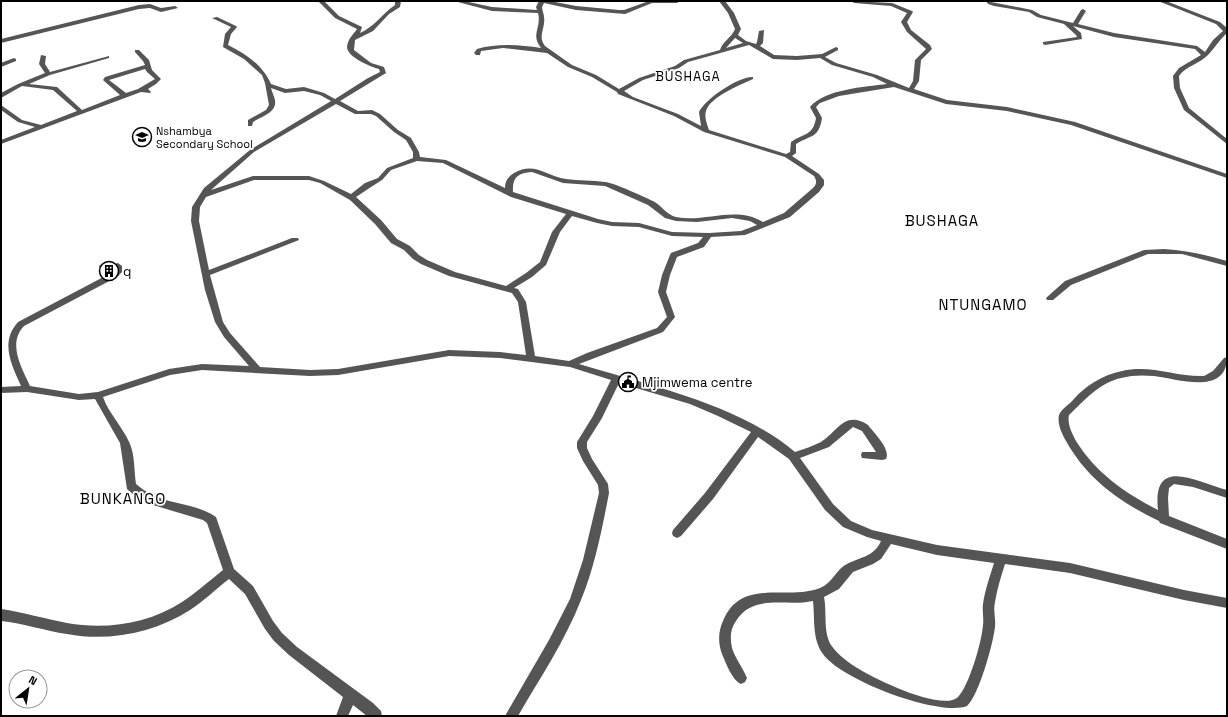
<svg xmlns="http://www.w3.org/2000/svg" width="1228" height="717" viewBox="0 0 1228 717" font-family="'Space Grotesk',sans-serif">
  <rect width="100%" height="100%" fill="#fff"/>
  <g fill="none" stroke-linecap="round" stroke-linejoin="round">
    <!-- minor -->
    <g fill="#555" fill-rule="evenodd">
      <path d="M318,1H324L339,16L362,27L360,33C374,27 382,14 395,5V1H401L400,7L389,14L373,31L355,40L354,50L371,63L384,67L386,73L340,101L358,111L372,110L380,114L398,130L411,138L419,152L420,157L446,160L505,188C505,181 508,177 514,173C534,161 546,176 566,179C579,181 592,180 605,182C615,183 644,197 653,201C662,206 667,215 676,217C705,223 735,205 763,222L784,213L813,188C817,184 817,181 814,176L785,157L704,132L674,116L618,94L617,92L592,77L568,67L547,53L503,48L481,51L480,55H476L474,53L477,49C498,43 520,45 541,48C530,34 542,28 538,13L492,11L454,1H464L492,7L537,10L536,7L539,1H550L576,6L619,10H624L649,1H680L677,3H652L625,14L576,10L544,3L542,7C542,10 544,14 544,17C546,28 537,36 545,46L572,65L596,75L619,89L639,78L675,66L684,60L720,50C723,41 732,37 735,29L728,13L719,1H725L734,13L741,29L738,35L746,41L756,44L757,42L759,31L764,30L763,43L760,46L774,55L797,56L822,54L836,47L838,48V50L825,57L836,63L877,75L909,88L913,81L915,60L926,49L907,32L901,22L907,13L891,6L854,3L851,1L892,3L912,11L913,12L907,22L911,30L930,45L932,49L921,60L919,81L914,89L947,100L1007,107L1075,122L1227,174V178L1071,125L1007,111L946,104L894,87L839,96L820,103L816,107L822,118C819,138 811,135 796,144V153L792,156L819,174L824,180V185L819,192L790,217L745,235L711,237L704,247L677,257L670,275L666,292L675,317L663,332L579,364C648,385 738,404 795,452C804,449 813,446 821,442C838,431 845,410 868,425C874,433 891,449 886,459L882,460L862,458L861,455L862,452H876L862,431L853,427L829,447L800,458L833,504L851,521L872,530L937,545L1070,563L1184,590L1227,598V608L1184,600L1070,573L1005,564C1001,577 997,589 995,602C993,611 996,619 995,627C993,644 979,695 967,706C939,717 841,680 823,654C812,639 815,619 813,601C786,607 753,593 736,621C730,629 730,638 732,648C735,658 743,668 747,678L745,682L741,684C732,680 726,663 722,654C718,643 718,632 723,621C741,577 787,601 820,588C833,583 836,569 847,564C860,557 874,557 881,541L867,537L843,527L825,510L789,459L758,437L713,499L681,536L677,538L673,536L672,533L673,530L705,493L751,432L718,416L690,404L619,383L602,418L587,442V448L592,459L608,484L609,493C602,529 595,566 581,600C565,641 540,678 518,716H505L549,640L570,599L583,560L599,493L598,485L583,461L577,448V442L593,416L611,380L570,367L500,358L449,356L338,375L310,376L202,370L170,375L103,397C109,414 123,427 130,444C135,456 134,471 136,484C162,507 191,500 216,517L234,569L253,586L273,621L282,633L297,647L373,703L381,711L382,716H367L353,705L348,716H336L343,697L289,655L274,641L265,629L245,594L229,579C216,589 204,601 190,610C154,633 109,642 67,634C45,631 23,623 1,621V609C23,612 45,619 67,623C106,630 148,624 182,602C196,593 209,581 223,570L207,523L203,520L153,505L135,496L127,489L120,443L95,399L79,400L27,392L1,393V387L21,386C11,364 0,342 18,322L111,273L114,271L115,264L118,263L122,266V272L117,277L24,326C7,344 22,368 30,386L79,394L98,392L169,369L202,364L249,366L224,337L215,322L205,290L191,221L192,207L204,188L250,150L331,101L320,95L304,91L285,93L271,88C272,92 274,96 275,100C277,113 262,116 253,122L252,126H248V120L266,110L269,105L265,83L262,75L244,59L223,47L225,34L231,27L212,18L217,17L236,26L237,27L231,34L228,45C246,54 263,65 271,84L286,89L304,87L324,93L335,99L368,78L380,72L379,69C371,67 347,57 347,47C348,38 353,35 357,29L335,18ZM735,38L743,43L726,48ZM749,45L773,59L797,60L820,58L832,65L873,77L887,84C865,87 825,89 810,107L816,118C813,136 804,133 791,142L790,152L786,154L709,130C707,124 704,117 706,111C710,97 740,85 753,79V77C739,76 705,99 699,112L701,126L678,114L633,97L624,91L643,80L679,68L688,62ZM336,104L355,114H371L376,116L394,132L406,140L413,152V158L387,168L378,178L365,183L351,194L324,181L309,176H253L211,190L254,152ZM417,161L443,163L511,197L566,214L552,232L540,262L526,273L506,286L455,272L427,260L419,255L410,246L397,239L381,220L356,197L371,187L382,180L391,170ZM532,172L563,183L605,186L648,205L665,218L676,221L697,222L732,218L750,221L757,225L741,231L709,233L672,232L639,223L612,222L598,219L513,192C512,177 518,173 532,172ZM254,180H309L320,183L350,200L375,224L391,243L404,250L413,259L421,264L449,276L512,293L518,302L526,355L500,352L449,350L338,369L310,370L260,367L230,333L223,322L210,275L299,240L298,238H292L209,270L199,221L200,207L206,197ZM572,216L597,223L612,226L639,227L672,236L703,237L698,243L671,253L670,255L662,275L658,292L667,317L657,328L587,353L569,361L535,356L526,302L518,289L514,288L532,277L546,265L560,232ZM891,544L937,555L994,563C990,576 985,590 983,604C982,611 984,618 983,625C982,641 969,686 958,697C942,712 875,679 859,669C849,663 838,655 831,645C823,632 827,612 824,597L839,589L853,572L873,564L881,559Z"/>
      <path d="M986,1L1032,10L1041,15L1073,23L1081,10L1083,9L1086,11L1078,24L1114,33L1197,46L1205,52L1213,40L1223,31L1216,24L1158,1H1166L1220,22L1227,28V33C1219,40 1215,48 1208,55C1199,64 1186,66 1179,76L1180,88L1189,108L1227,139V144L1184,110L1174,88L1173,76L1179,68L1201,55L1195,49L1114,37L1073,26L1081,33L1082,39L1045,45L1043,44V42L1077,37L1076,35L1064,24L1037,17L1029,12L994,6L988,4Z"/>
      <path d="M150,4L161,8L175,6L178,8L161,12L150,8L139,9L1,43V39L139,5Z"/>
      <path d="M135,50H139L149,60L152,70L161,79L156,84L148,89L151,92L150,93L141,92L1,144V140L35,127L18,122L1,110V105L22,120L41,125L77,111L53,90L22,86L1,98V93L18,84L45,73L39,64L41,55L46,56L45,64L50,72L109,56V58L50,75L29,84L57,87L82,110L120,95L103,80L105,77L145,65L143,61L135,52ZM145,69L147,72L155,79L138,89L126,93L109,80Z"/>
      <path d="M14,58L16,59V61L1,67V63Z"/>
      <path d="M1164,249C1186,250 1206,255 1227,261V266L1182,254H1148L1071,285L1053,300H1047L1046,298L1065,281L1144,250Z"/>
      <path d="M1227,357C1227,396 1178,379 1154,376C1143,375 1132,375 1121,378C1099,383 1085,400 1069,415C1067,424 1072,433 1076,441C1096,473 1125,493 1158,510C1152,455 1196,482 1227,490V498L1193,487L1174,484L1169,488L1168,498L1169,516L1227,539V549L1160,523L1159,521C1121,503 1087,479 1066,441C1062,434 1057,424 1059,415C1062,408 1069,405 1073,400C1086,385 1103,375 1122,371C1150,364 1176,377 1204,376L1213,371L1224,358Z"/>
    </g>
  </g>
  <!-- wall -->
  <path fill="#a9a9a9" d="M99,266H111L113,270L105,274L102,271Z"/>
  <!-- shaded-wall -->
  <path fill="#898989" d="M108,262L113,270L105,274L102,269Z"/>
  <!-- building -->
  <path fill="#c4c4c4" stroke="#898989" d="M108,262L110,265L102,269L99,266Z"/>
  <!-- icons -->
  <defs>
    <symbol id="school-ring" viewBox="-11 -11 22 22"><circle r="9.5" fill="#fff" stroke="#000" stroke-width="1.5"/><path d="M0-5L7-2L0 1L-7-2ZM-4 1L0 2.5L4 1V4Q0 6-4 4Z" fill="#000"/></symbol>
    <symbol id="building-ring" viewBox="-11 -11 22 22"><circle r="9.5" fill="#fff" stroke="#000" stroke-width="1.5"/><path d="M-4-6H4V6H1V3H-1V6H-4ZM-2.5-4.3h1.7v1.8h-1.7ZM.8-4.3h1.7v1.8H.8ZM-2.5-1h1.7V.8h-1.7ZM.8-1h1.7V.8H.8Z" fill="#000"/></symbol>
    <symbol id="civic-ring" viewBox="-11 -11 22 22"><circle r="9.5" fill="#fff" stroke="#000" stroke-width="1.5"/><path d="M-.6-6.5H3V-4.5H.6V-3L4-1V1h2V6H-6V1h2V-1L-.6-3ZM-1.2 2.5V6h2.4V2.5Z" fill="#000"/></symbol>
  </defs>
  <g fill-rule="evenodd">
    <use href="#school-ring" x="131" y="126" width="22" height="22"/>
    <use href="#building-ring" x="98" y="260" width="22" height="22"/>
    <use href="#civic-ring" x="617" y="371" width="22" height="22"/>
  </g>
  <g text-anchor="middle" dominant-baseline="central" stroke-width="3.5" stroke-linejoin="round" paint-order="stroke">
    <!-- far-poi labels -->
    <g font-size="11" fill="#000" stroke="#fff" text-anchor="start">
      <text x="156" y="131">Nshambya<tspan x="156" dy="13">Secondary School</tspan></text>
    </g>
    <!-- far-quarter labels -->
    <g font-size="13" letter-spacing="1" fill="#000" stroke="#fff">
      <text x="688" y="76">BUSHAGA</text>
    </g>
    <!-- poi labels -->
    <g font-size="13" fill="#000" stroke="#fff" text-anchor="start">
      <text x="123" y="271">q</text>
      <text x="642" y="382">Mjimwema centre</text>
    </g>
    <!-- quarter labels -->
    <g font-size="15" letter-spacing="1" fill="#000" stroke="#fff">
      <text x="942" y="220">BUSHAGA</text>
      <text x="983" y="304">NTUNGAMO</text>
      <text x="123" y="498">BUNKANGO</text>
    </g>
  </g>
  <!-- border -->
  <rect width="1228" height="717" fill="none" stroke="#000000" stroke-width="4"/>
  <!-- north arrow -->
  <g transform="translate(28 689) rotate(30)"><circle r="19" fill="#ffffff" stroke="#999999"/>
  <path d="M0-3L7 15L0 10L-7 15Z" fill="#000000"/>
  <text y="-6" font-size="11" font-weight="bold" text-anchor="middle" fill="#000000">N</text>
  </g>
</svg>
